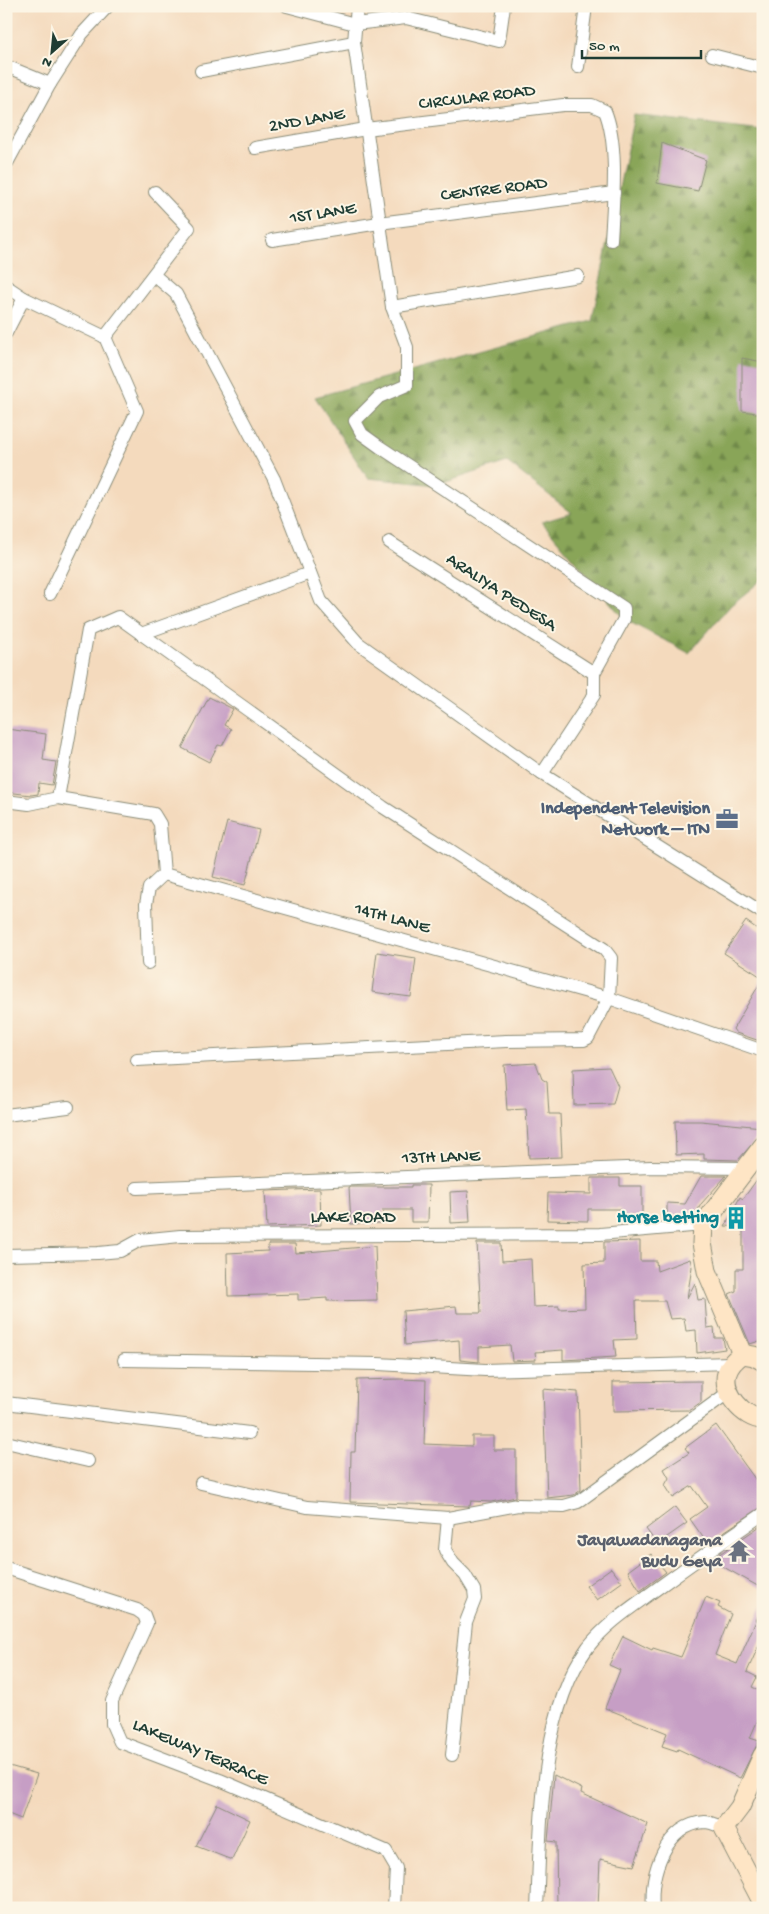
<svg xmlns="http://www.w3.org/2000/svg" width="769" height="1914" viewBox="0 0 769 1914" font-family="'Gochi Hand',sans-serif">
  <defs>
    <pattern id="forest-firs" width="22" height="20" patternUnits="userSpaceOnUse" patternTransform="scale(1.25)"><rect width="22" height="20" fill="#89a558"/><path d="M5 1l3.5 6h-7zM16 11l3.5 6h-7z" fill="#6f884a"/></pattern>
  </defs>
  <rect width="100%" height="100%" fill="#fcf5e5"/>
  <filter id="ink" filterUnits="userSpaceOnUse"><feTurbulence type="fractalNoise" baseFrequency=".02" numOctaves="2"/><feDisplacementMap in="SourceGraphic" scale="10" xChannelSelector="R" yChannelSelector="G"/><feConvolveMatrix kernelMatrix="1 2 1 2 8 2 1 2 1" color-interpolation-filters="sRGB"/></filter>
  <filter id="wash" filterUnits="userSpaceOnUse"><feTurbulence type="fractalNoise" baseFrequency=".0096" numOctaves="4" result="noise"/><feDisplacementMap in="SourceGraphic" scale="20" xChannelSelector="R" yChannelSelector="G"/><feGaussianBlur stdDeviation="1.12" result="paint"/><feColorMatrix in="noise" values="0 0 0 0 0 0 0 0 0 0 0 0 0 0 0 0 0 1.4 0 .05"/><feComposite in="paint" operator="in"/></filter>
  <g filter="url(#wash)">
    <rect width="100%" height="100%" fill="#f4dabd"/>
    <!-- forest -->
    <path fill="url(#forest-firs)" stroke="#547146" d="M634,115L763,130V579L731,605L689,653L624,619L542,522L572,513L507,462L437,485L368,478L315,397L592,321Z"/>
    <g id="blocks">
      <!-- building -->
      <g fill="#c69ec5">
        <path d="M662,143L706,160L698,191L657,183Z"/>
        <path d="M742,358L763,362V414L742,411Z"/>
        <path d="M209,697L233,709L224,725L231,729L222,746L218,745L209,762L182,748Z"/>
        <path d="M6,729L46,734L43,760L56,762L52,785L39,783L38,794L31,795L6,792Z"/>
        <path d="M227,822L259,830L245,885L213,877Z"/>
        <path d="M746,921L763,933V978L724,953Z"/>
        <path d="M377,952L416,958L411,997L372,992Z"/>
        <path d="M763,978V1042L736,1033L733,1029Z"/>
        <path d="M536,1063L542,1079L547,1082L549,1114H560L562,1157L529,1158L526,1109L507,1110L504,1065Z"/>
        <path d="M609,1067L618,1086L613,1104L574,1105L573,1069Z"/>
        <path d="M675,1121H701L762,1127L759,1136L738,1160L704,1159V1154L676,1155Z"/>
        <path d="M763,1171V1340L750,1344L729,1294L736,1291V1269H743V1227L725,1226L740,1197L743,1199Z"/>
        <path d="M701,1176H726L701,1204L694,1218L667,1219V1203L685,1204Z"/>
        <path d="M591,1178H620V1186H642V1218L620,1217V1209H588V1221L547,1220L548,1193L591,1194Z"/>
        <path d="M411,1185H429L428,1222H411V1210H383V1223L351,1224L349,1187H411Z"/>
        <path d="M320,1189L321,1225L267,1227L265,1191Z"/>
        <path d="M468,1191L470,1222L451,1223L450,1192Z"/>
        <path d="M640,1241V1261H656L657,1271L690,1259L692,1267L687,1298L695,1283L698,1300L705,1299L707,1328L714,1327L715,1338H723L725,1349L697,1353L696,1330L686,1331L684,1318L670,1319L665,1301H636L637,1339L614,1340L616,1357L563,1360V1350L535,1352L536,1360L512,1361L510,1345L479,1347V1362L460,1360L459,1340L405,1345L403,1311L456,1306L457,1313H481L477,1243H501L502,1261L531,1259L533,1307L559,1306V1309L585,1308L584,1264L604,1263V1242Z"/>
        <path d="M268,1244H295L296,1253L375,1246L377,1300L327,1301V1298L298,1300V1294L228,1296L227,1253L268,1251Z"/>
        <path d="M400,1379L426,1380L424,1444L472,1446V1436H494V1450H516V1497L491,1502L471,1501L470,1506H467L350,1502L351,1452H355L357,1380Z"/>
        <path d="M701,1381V1402L690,1410L613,1411V1382Z"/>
        <path d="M543,1389L578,1392L581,1490L574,1495L547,1498Z"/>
        <path d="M716,1425L763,1490V1506L707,1543L690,1519L707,1507L692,1486L673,1498L665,1485L669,1478L664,1469L689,1453L685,1448Z"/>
        <path d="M675,1507L687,1523L657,1544L646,1529Z"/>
        <path d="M763,1524V1589L711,1560Z"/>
        <path d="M651,1554L666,1572L640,1591L628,1571Z"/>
        <path d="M611,1568L622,1582L597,1600L586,1586Z"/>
        <path d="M706,1597L720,1603L718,1607L731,1614L715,1655L737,1664L763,1605V1636L747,1672L757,1677L752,1687L763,1692V1708L750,1738L759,1741L740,1778L678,1749L677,1751L662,1746L667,1733L605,1708L620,1670L609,1665L623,1636L652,1650L653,1648L681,1657Z"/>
        <path d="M6,1765L37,1774L21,1819L6,1813Z"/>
        <path d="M554,1775L582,1789L581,1793L648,1824L634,1866L600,1859L598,1908H557L556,1842L548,1841Z"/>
        <path d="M217,1804L250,1820L232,1860L196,1846Z"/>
      </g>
    </g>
  </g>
  <g filter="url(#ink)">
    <use href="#blocks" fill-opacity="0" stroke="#8a8c78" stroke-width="1"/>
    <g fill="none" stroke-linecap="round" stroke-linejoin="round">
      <defs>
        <g id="street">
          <path d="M287,6L355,24L406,18L499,41L504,6"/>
          <path d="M357,6L354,42L392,307L407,347V385L379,397L355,421L362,434L380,447L624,608V619L594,673V695L542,774"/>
          <path d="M712,55L763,68"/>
          <path d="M6,66L50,84"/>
          <path d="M578,67L586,6"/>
          <path d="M201,71L354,42"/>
          <path d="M255,148L366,129L563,105H592L605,111C619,145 613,203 611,240"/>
          <path d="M6,165L50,84L82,34L108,6"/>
          <path d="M272,240L379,223L614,193"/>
          <path d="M154,275L176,294L274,479L321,601L358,643L542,774L763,913"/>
          <path d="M6,286L24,298L105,337"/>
          <path d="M392,307L578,276"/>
          <path d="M6,333L24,298"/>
          <path d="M389,542L594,673"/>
          <path d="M50,594L137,411L105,337L189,228L155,192"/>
          <path d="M141,634L310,573"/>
          <path d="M58,798L88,630L118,617L383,807L604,949L611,958L609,998L588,1038L584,1040L506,1041L137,1060"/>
          <path d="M6,801L29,804L58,798L154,814L160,824L164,874L609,998L763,1051"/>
          <path d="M148,963L146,904L149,888L164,874"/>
          <path d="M6,1115L68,1107"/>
          <path d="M137,1188L651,1167L746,1168"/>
          <path d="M6,1255L98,1253L120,1251L140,1240L180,1236L600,1234L703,1225"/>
          <path d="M124,1360L378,1364L485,1370L731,1363"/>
          <path d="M6,1403L249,1433"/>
          <path d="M6,1442L88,1461"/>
          <path d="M201,1483L307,1507L448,1518L518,1505L564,1506L578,1502L729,1392"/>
          <path d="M448,1518L445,1550L453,1563L465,1575L474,1590L475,1599L466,1622L452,1755"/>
          <path d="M6,1568L137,1610L144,1615L147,1623L112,1701V1724L120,1742L220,1780L386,1851L396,1868L394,1908"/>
          <path d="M537,1908C541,1828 539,1714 588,1647C605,1625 629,1609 651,1593C688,1566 725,1540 763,1514"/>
          <path d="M653,1908C650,1873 665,1825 705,1822C711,1822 718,1826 724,1828"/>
        </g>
        <g id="secondary">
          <path d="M742,1354L707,1271L702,1243L703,1225L763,1146"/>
          <path d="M742,1354C735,1360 730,1364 727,1373C721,1392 744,1419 763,1419"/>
          <path d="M742,1354L754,1356L763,1361"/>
          <path d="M763,1755L740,1807L724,1828L763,1903"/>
        </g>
      </defs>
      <!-- street casing -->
      <use href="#street" stroke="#8a8c78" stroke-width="14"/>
      <!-- secondary casing -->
      <use href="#secondary" stroke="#8a8c78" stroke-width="21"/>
      <!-- street -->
      <use href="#street" stroke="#fff" stroke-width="12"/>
      <!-- secondary -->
      <use href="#secondary" stroke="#fee5c5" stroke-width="19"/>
    </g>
  </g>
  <!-- icons -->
  <defs>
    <symbol id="office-bare" viewBox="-9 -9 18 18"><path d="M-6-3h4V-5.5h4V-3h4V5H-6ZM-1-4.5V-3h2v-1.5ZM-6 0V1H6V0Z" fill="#5c6f8a" stroke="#fcf5e5" stroke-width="2.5" paint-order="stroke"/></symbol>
    <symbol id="building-bare" viewBox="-9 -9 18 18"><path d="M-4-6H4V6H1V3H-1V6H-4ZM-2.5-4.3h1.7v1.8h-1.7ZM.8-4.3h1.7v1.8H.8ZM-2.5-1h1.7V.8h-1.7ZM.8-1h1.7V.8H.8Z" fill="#0f9aa8" stroke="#fcf5e5" stroke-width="2.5" paint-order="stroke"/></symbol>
    <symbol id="temple-bare" viewBox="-9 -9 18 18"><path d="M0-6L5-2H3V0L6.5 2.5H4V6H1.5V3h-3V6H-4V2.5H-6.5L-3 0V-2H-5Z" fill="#6b7280" stroke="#fcf5e5" stroke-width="2.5" paint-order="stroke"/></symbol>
  </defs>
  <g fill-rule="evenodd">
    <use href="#office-bare" x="711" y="803" width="32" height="32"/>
    <use href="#building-bare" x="720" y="1202" width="32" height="32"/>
    <use href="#temple-bare" x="723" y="1535" width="32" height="32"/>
  </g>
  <g text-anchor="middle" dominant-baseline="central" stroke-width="4" stroke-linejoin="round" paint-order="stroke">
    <!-- street labels -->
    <g font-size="18" fill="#1f3d34" stroke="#fcf5e5">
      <text transform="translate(477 98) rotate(-7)">CIRCULAR ROAD</text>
      <text transform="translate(307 121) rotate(-10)">2ND LANE</text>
      <text transform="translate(494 190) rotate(-7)">CENTRE ROAD</text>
      <text transform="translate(323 214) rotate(-9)">1ST LANE</text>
      <text transform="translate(501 593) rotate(33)">ARALIYA PEDESA</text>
      <text transform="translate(392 919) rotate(15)">14TH LANE</text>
      <text transform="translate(441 1158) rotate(-2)">13TH LANE</text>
      <text x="353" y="1218">LAKE ROAD</text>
      <text transform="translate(200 1753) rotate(23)">LAKEWAY TERRACE</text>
    </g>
    <!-- service labels -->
    <g font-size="18" font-weight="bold" fill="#4e5e75" stroke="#fcf5e5" text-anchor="end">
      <text x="710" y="809">Independent Television<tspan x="710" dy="21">Network – ITN</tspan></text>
    </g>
    <!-- culture labels -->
    <g font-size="18" font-weight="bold" fill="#0d838f" stroke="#fcf5e5" text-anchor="end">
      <text x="719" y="1218">Horse betting</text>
    </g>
    <!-- worship labels -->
    <g font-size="18" font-weight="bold" fill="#5b616d" stroke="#fcf5e5" text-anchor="end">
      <text x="722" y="1541">Jayawadanagama<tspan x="722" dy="21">Budu Geya</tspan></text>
    </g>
  </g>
  <!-- margin -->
  <rect width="769" height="1914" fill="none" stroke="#fcf5e5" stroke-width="25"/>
  <!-- north arrow -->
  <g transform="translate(52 52) rotate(207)" stroke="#fcf5e5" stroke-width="4" paint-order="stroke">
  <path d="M0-4L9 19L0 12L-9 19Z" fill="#1f3d34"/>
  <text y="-8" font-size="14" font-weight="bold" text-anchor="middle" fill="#1f3d34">N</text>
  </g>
  <!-- scale -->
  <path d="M582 50v8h119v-8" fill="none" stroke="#1f3d34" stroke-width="2.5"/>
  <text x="589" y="50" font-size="15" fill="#1f3d34" stroke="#fcf5e5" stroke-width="4" paint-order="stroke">50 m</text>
</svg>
